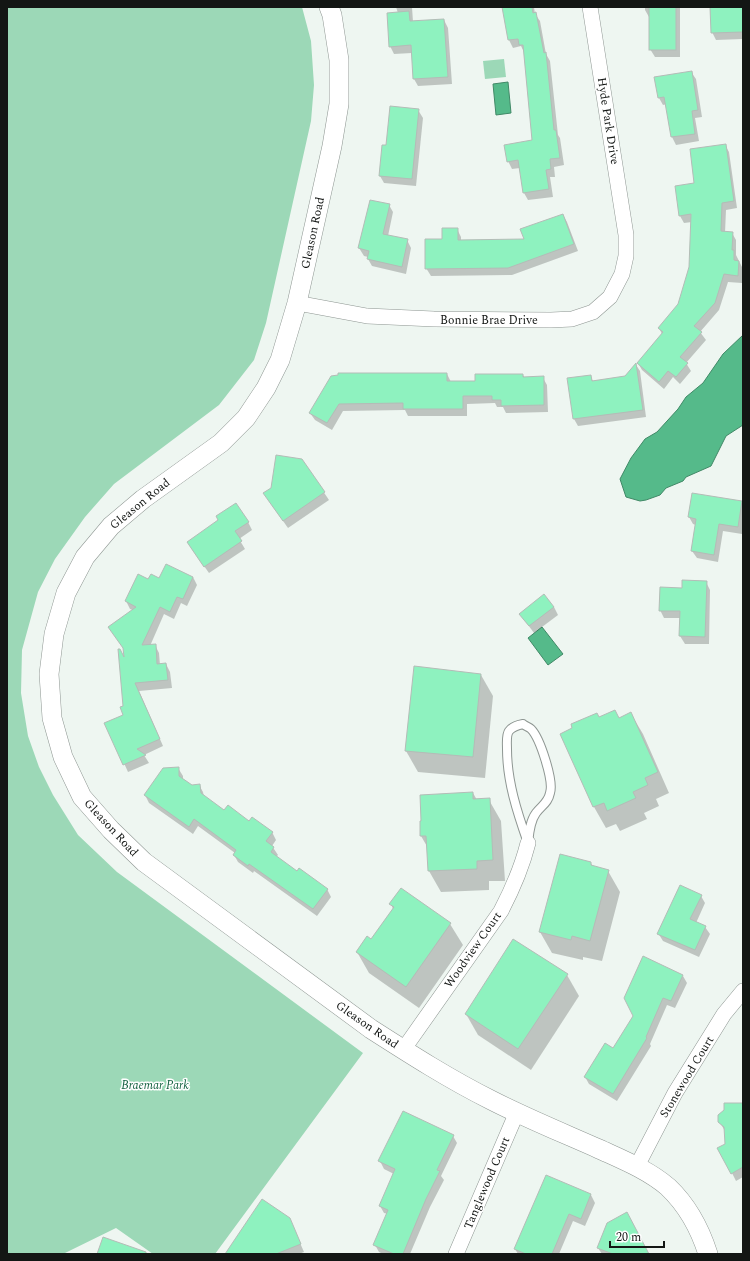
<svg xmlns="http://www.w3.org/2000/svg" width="750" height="1261" viewBox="0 0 750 1261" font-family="Spectral,serif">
  <rect width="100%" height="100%" fill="#eef6f1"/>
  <!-- green -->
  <g fill="#9cd8b7">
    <path d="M7,7H302L311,41L314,85L311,121L266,323L254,360L219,405L114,484L85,517L55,559L38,592L22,650L21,693L28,736L39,767L53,795L78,835L117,872L363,1053L215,1254H153L116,1228L63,1254H7Z"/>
    <path d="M504,59L506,77L485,79L483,61Z"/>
  </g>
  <!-- water -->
  <g fill="#55ba8a" stroke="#418967">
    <path d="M508,82L511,113L496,115L493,84Z"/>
    <path d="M743,335V425L726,436L711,466L686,477L683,481L666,488L660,495L646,500L640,501L626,497L620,479L631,458L645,439L657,432L678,409L686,397L703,383L723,354Z"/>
    <path d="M542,627L563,654L548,665L528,638Z"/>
  </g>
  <!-- shadow -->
  <g fill="#0003">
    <path d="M396,7H412L413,22L444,20L448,28L452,84L418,86L414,79L412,53L394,54L390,46L398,13Z"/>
    <path d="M503,7H534L535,14L540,21L546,54L550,61L558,135L560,138L564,165L554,167L555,177H550L553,197L528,200L524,193L520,168L512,169L508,161L533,141L524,52L521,46L513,48L509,40Z"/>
    <path d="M645,7H680V57H655L650,49L649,17L645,10Z"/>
    <path d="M710,7H743V39L716,40L712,32Z"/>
    <path d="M691,72L696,79L702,117L695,118L699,141L676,145L672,137L667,104L663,105L659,98Z"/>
    <path d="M418,110L423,118L416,186L384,183L380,176L387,146Z"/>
    <path d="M725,145L729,152L737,208L726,210L725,233H732L736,240V255L743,269L742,283L728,282L719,310L700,332L706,340L686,363L691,371L680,384L673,377L664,389L642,370L638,363L662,334L659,328L679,305L690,267L692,222L684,223L680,216L696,184Z"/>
    <path d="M389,205L393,212L388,236L407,240L411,248L406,274L372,266L368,259V257L364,256L359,248Z"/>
    <path d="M563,215L567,222L578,251L512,275L431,276L426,268L443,240L457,229L461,237V241L525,240Z"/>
    <path d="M636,365L640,371L646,417L578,426L574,419L590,376L593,381L626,377Z"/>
    <path d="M447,374L451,382H476L523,375L525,378H543L547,385L548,412L506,413L503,407H497L495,403L467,404V416H408L405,410L343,411L332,430L315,420L310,413L332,377Z"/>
    <path d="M302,460L329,500L288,528L269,501L272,488Z"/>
    <path d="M741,502L743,505L742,534L723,531L718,562L697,558L692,551L696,525L693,524L689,517Z"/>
    <path d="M248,522L252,530L239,539L245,549L209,573L192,549Z"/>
    <path d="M193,577L197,585L187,606L181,603L174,619L164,614L150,646L155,645L159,653L160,665L166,664L170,672L172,688L139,691L163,746L144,755L149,763L128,772L106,723L125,715V659L133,610L130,609L126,601L149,581L159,579Z"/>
    <path d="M706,582L710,590L709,644H685L680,636L681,618H664L660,610L683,589Z"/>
    <path d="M554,607L558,615L534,633L520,614Z"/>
    <path d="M481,675L493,696L485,778L418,772L406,751Z"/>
    <path d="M631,714L643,734L669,793L656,799L659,806L644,813L647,819L620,831L616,824L606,828L594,807L561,734L599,718L619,719Z"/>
    <path d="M178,768L183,776V779L192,786L199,785L203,792L204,797L225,812L272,832L276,840L272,846L278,855L276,857L297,872L327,889L331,897L317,916L254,871L253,873L238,862L234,855L235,853L198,826L193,834L149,803L145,795Z"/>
    <path d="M473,793L477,800H489L501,821L505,881H489V890L441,892L429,871L428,848L421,836Z"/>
    <path d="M591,863L593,867L608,871L620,892L602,961L583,957V960L552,953L540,932Z"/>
    <path d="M401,889L450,924L463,945L419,1008L369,973L357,952L371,940L393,909L391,904Z"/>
    <path d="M701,896L705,903L696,923L705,927L710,934L699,957L663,941L658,933Z"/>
    <path d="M567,975L579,996L531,1070L478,1035L466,1014Z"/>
    <path d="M683,976L687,983L675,1008L667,1005L650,1044L651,1046L617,1101L589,1084L585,1077L614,1050Z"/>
    <path d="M743,1104V1177L736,1181L732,1173L726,1145L725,1131L719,1121Z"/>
    <path d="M453,1136L457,1143L441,1176L444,1180L430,1207L410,1254H383L379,1252L375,1245L388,1214L384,1213L380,1206L394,1174L384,1169L380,1161Z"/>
    <path d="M591,1195L595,1203L585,1226L573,1221L559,1254H518L515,1249Z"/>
    <path d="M289,1218L304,1252L299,1254H227Z"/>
    <path d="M598,1248L648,1254H602Z"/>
  </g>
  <!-- building -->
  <g fill="#8ef2bf" stroke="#b4bcb7">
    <path d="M502,7H532L533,13L536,12L544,53L546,52L554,130H556L560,158L550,159L551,169L546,170L549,189L523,193L518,160L507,162L504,145L532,140L523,45H519L518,39L508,40Z"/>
    <rect x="649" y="7" width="27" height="43"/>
    <path d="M710,7H743V32L711,33Z"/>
    <path d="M409,11L410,21L444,19L448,77L413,79L411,45L389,47L387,13Z"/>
    <path d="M692,71L698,110L692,111L695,134L671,137L664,97L658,98L654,77Z"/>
    <path d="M390,106L419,109L412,179L379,176L382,145H386Z"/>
    <path d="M726,144L734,201L722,203L721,231L733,232L732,250H734V260L739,261L738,276L724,274L715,303L694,326L702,332L680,357L688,363L676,377L668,371L659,382L637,363L663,332L658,328L678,304L689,267L691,214L679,216L675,186L694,183L690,149Z"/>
    <path d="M370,200L390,204L383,234L408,239L402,267L367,259L369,251L358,248Z"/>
    <path d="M563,214L574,244L508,268L425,269V239H442V228H458V240L524,239L520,229Z"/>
    <path d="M636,363L643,410L573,419L567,378L591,375L592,381L625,376Z"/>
    <path d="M338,373H447V381H475V374H523V377L544,376V405L501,406V400H492V396H463V409H403V403L339,404L327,423L309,413L331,376L338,375Z"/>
    <path d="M276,455L302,459L325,492L283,521L263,493L271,488Z"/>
    <path d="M692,493L742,501L738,527L719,524L714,555L691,551L696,519L688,517Z"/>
    <path d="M236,503L249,522L235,531L242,541L204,567L187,542L218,520L216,516Z"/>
    <path d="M166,564L193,577L183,599L177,597L170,612L160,607L142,645L156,644L157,664L166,663L168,680L135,683L160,739L137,749L146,755L123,765L104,723L123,715L120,707L123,706L118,649H120L124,657L123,648L108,627L136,607L125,601L138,574L148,579L151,574L159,578Z"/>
    <path d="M682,580L707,581L705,637L679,636L680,611H659L660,587L682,588Z"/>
    <path d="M544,594L554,607L529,626L519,614Z"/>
    <path d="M414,666L481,674L473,757L405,751Z"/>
    <path d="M615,710L619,718L631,712L658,772L645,778L648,785L633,792L636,798L607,811L604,803L593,807L560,734L572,728L571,724L597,713L599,717Z"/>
    <path d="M179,767V776L192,785L200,784L201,793L224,810L228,805L249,821L252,817L273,832L266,841L274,847L271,852L297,871L299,868L328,889L313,909L249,864L248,866L233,855L236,850L194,819L189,827L144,795L163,768Z"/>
    <path d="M473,792V799L490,798L493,860L477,861V869L428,871L426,836H420V821H421L420,795Z"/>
    <path d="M560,854L591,862V865L609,870L590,941L572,936L571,940L539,932Z"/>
    <path d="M680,885L702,895L690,919L706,926L695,950L657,934Z"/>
    <path d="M401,888L451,923L406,987L356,952L367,936L371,939L394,907L389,904Z"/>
    <path d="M513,939L568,974L518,1049L465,1014Z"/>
    <path d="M643,956L683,975L671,1001L663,998L646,1037L647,1038L613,1094L584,1077L605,1043L613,1048L633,1016L624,998Z"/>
    <path d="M724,1103H743V1167L731,1174L717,1148L725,1144L724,1127L718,1122V1115L724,1110Z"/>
    <path d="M403,1111L454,1135L437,1170L440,1171L426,1199L403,1254H394L373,1245L388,1210L379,1206L395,1169L378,1161Z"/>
    <path d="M546,1175L591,1194L581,1219L569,1214L552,1254H526L514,1249Z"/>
    <path d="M262,1199L290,1218L301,1244L276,1254H225Z"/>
    <path d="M627,1212L649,1254H613L597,1248L607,1223Z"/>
    <path d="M103,1237L146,1252V1254H97Z"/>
  </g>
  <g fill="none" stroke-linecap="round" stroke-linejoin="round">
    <defs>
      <path id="service" d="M523,724C525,726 529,727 531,729C540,738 554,781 550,793C548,803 542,805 536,813C530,821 529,833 528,843C517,812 507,781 507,749C507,743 506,735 509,731C513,726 518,725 523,724Z"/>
      <g id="minor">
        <path d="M297,303L367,316L434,319L551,320L572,319L593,312L610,297L622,274L626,256V235L590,7"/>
        <path d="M403,1050L501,911C513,888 522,867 528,843"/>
        <path d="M637,1166L675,1093L724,1014L743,991"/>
        <path d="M456,1254L517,1112"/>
      </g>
      <path id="tertiary" d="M329,7L332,15L339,60V104L332,146L297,303L280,360L266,388L246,418L221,443L143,499L111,526L85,557L66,593L54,634L49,674L52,718L63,757L82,797L111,830L144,862L371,1029C410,1054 449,1079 491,1100C526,1118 563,1133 599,1149C623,1160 648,1170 668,1187C687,1205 700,1229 708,1254"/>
    </defs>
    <!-- service casing -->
    <use href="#service" stroke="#8e9692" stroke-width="10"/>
    <!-- minor casing -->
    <use href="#minor" stroke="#8e9692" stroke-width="16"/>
    <!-- tertiary casing -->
    <use href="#tertiary" stroke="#8e9692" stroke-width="20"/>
    <!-- service -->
    <use href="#service" stroke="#fff" stroke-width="8"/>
    <!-- minor -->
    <use href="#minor" stroke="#fff" stroke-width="15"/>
    <!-- tertiary -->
    <use href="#tertiary" stroke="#fff" stroke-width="19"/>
  </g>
  <g text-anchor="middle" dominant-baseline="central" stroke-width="3" stroke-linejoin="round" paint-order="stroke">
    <!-- street labels -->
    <g font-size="12" fill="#131614" stroke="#fff">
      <text transform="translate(608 121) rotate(81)">Hyde Park Drive</text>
      <text transform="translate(313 233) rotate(-78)">Gleason Road</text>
      <text x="489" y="320">Bonnie Brae Drive</text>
      <text transform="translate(140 504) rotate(-39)">Gleason Road</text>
      <text transform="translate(111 828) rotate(47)">Gleason Road</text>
      <text transform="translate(473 950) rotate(-55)">Woodview Court</text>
      <text transform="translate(367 1025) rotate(35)">Gleason Road</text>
      <text transform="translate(687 1077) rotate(-59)">Stonewood Court</text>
      <text transform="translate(487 1183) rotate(-67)">Tanglewood Court</text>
    </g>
    <!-- park labels -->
    <g font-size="12" font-style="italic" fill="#156242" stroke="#fff">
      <text x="155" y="1085">Braemar Park</text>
    </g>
  </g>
  <!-- border -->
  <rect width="750" height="1261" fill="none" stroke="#131614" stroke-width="16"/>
  <!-- scale -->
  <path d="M610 1241v6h54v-6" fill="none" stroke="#131614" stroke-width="2"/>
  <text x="616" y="1241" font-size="12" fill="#131614" stroke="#ffffff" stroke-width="3" paint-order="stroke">20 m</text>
</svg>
